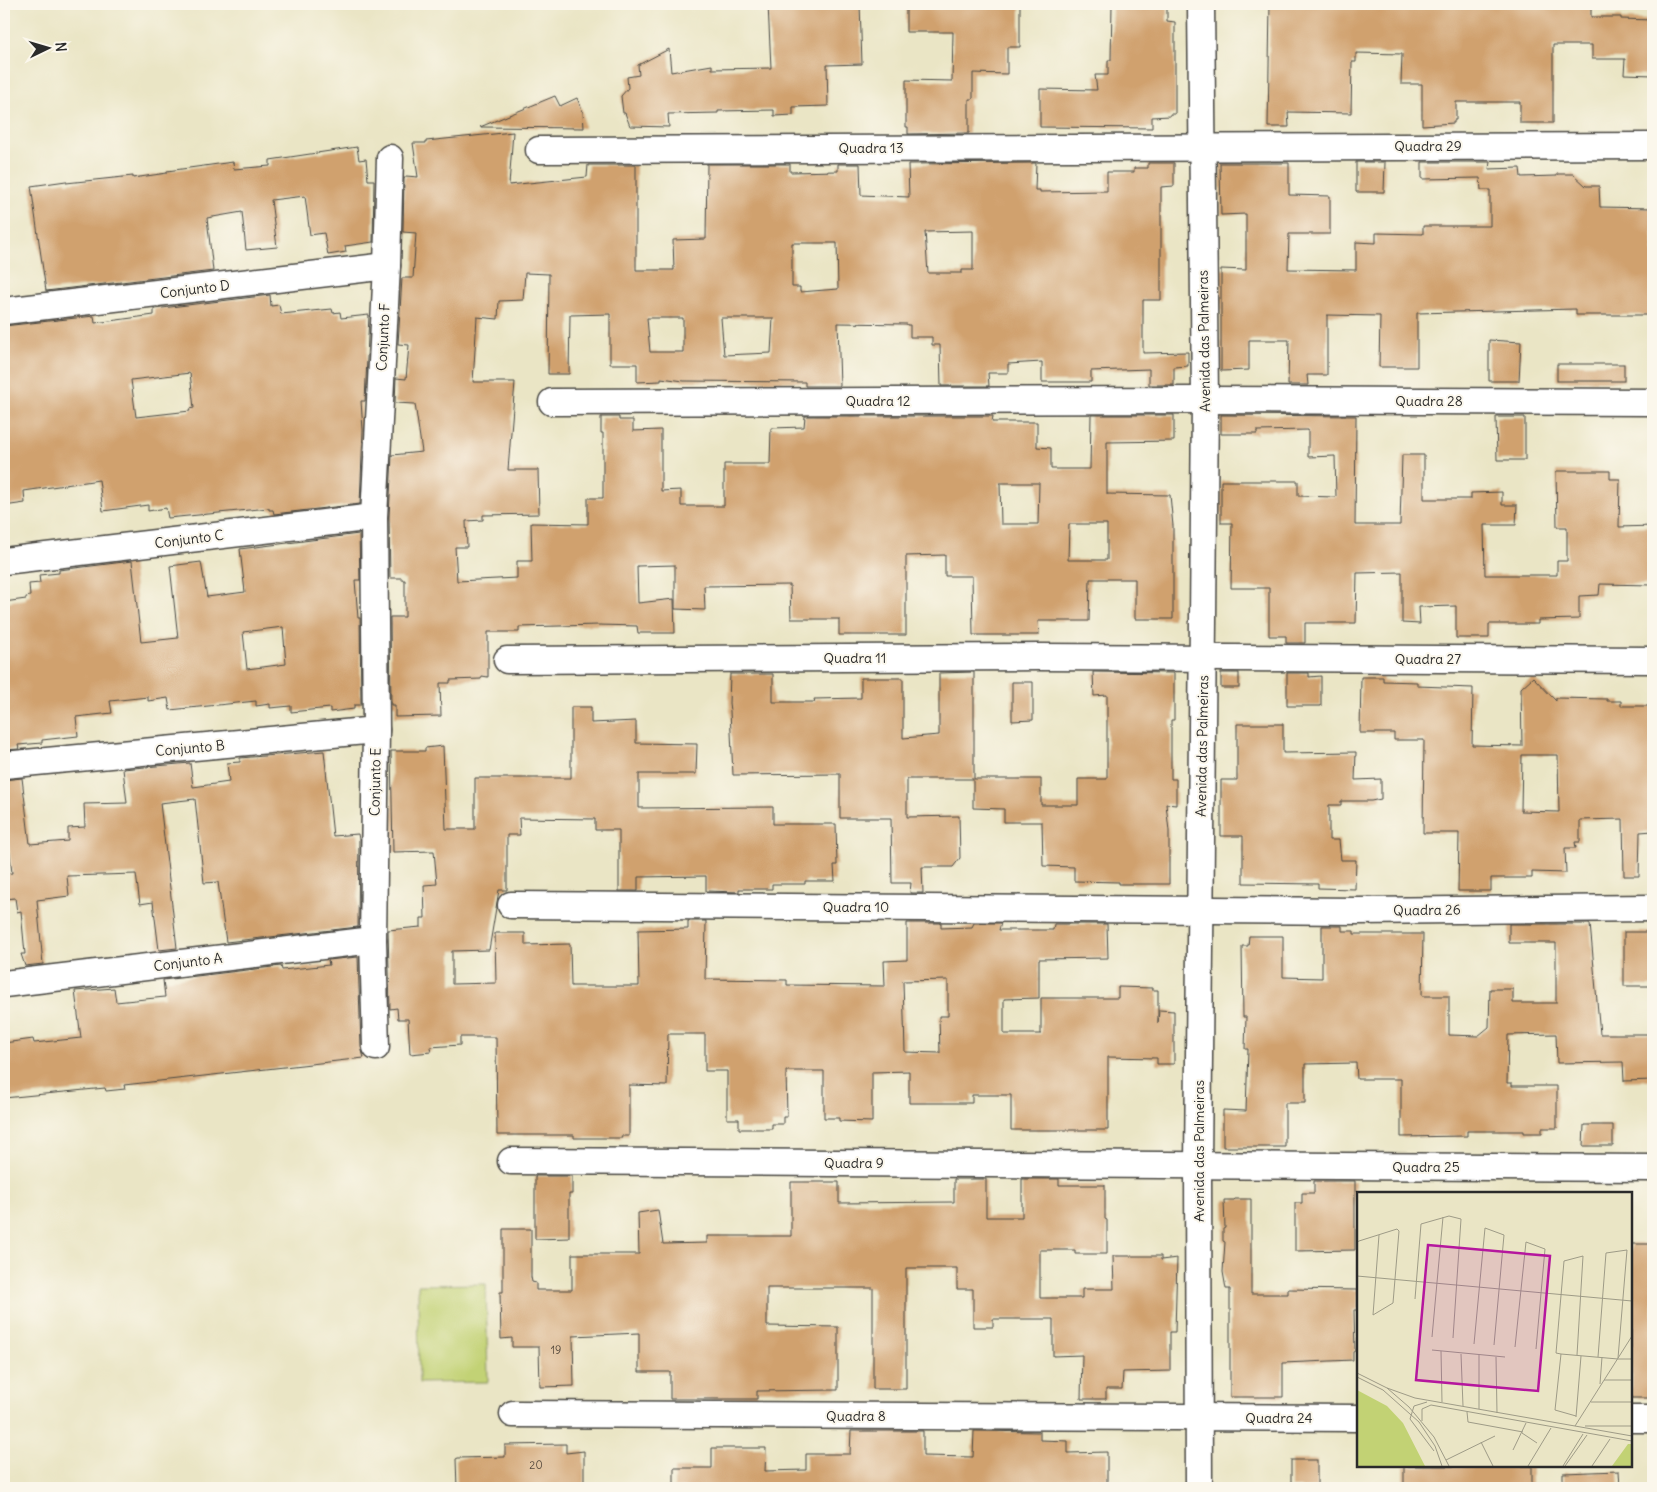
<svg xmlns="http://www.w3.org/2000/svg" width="1657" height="1492" viewBox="0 0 1657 1492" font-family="Delius,sans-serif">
  <rect width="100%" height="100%" fill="#fbf7ec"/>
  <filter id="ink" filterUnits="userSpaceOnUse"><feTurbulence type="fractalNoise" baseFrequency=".02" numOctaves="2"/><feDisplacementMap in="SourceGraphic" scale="10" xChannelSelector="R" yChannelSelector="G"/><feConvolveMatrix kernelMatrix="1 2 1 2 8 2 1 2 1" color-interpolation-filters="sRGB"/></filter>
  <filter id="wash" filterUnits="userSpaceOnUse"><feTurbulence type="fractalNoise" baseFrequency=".0096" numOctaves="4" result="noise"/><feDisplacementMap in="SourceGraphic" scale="20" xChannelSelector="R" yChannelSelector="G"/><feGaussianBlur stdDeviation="1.12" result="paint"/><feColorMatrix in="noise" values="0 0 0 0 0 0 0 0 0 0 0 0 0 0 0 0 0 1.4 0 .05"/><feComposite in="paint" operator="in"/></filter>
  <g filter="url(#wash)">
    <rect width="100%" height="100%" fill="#eae5c5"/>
    <!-- green -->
    <path fill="#c2d274" stroke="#767e50" d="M486,1284L488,1382L419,1383L418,1285Z"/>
    <g id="blocks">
      <!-- building -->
      <g fill="#d0a16e" fill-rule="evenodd">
        <path d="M768,4H860L862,64L827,65L828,106L793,107V115L774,116V110L718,111V113L668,114L669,127L630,126L625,113H623L621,96L628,88L627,77L639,75L638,65L669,49L671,72L712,65V69L771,68Z"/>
        <path d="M906,4H1020V47H1007V74L973,73V99H969V133L908,134V127H906V80L952,81L953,32H906Z"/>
        <path d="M1112,4H1167V21L1175,22V114H1170V116L1152,117V128L1040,127V89L1097,90L1095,75H1108V60H1111Z"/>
        <path d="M1270,4H1591V17H1621V19L1652,20L1653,75L1624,74L1625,59H1592V45H1553V123H1520V102H1456V120H1454V123L1422,125V84H1401L1402,54L1356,53V62H1352L1351,113L1288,112L1289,127H1268Z"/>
        <path d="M555,96L560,106L577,98L583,112L584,128L480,127Z"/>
        <path d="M513,132L509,185L587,177L588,165H636V270H674L673,240L706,239L707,164H790V172L838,171V164H860L861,195L909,197L908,164L1036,163L1035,190H1040V192L1107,191V172H1134V168H1148V163H1174V186L1161,187V300H1143V353L1188,352V366L1174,367V385H1149V369L1091,371V382H1042V362L1008,364V373H988L989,386H941L940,345H932V337H910V325H907V324L838,323L840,386H805V382L684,381L661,378V381L637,382V364H610V314L570,315L569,374H548L549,274L525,273L523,300L499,301L498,319L477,317L473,382H515L508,470H538L539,514L483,515V520L466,521L467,547H455L457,581L517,578V561H532L531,523L588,524V498H603V433H601V417H619V420H633V431L661,430V491L681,490V506H724V464H770L771,428L804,427L805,416H993L992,422H1037V447L1051,448V469H1090L1091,415H1174V441L1107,442V494L1170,495L1173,526V619H1135V579H1090L1089,621H1038L1039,635H973L972,576H945V555L906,556V635H839V619H791L790,585L704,586L705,610L675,609V565L637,566L638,603L674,599L675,633H638L637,626L599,625L519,627V632H488V677L482,676L481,679L450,680V683H440L441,716L395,717V705H391L390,617H405V580H402V578H390L389,517L392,455L422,452L415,404L395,403L396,378L406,379L409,345L398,344L402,278H413L416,233L403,232L404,179L406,176L418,177L413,143H426V141ZM973,231V270H962V273H928L925,232ZM792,243H837L838,289L800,292V287H792ZM647,318H683V352H650ZM721,318H773L771,353L724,355ZM1000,483H1039L1038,524H1001ZM1069,524H1107V560H1068Z"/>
        <path d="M357,147L359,160L366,159L368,180H374L373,242L345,246L346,252L328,255L324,233L310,235L305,196L271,200L277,247L246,250L242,212L207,218L213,271L46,291L31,186L66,181V183L133,176V178L167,173V171L233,162L234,169L270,166V160Z"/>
        <path d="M1356,162H1385L1384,192H1356Z"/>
        <path d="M1422,162H1490L1489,169L1520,168L1521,177L1557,176V174H1573L1586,186H1599L1600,207L1653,208V315H1576V309L1417,313V367H1379L1380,316L1327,315V375H1307L1308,385H1288L1289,340H1249V370L1221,371V269L1246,270V214L1221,215L1220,163H1289V195L1330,196V234H1289L1288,269L1356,270V242L1376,243V233L1423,234V226H1490V190H1481L1480,178L1422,179Z"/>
        <path d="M270,295L271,306L279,305L281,314L332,309L333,313L340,312L341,318L369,315L365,401H361L363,430L360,504L274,514L273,510H269V508L168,518L166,508L148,511V505L103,511L99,480L24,491L25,503L4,506V326L94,316L95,323L154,315V309ZM190,373L194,408L189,409L190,411L136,417L131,380Z"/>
        <path d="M1489,340L1521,342L1519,381H1489Z"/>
        <rect x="1557" y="364" width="67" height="17"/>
        <path d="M1221,415L1356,416L1355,525H1400L1402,455H1424V499H1471V493L1502,492V505H1517L1516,525H1484L1485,575H1557V561H1567V527H1557L1556,471H1610V479H1620L1619,527L1653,526V585L1600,584L1599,595L1579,596V619L1538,620V624H1489V638H1456V606L1419,607L1420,624L1402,623V572L1357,573L1356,623H1305V643H1286V636H1269V588H1231L1232,523H1221V481H1298V496L1336,497L1335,456L1308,457V430L1257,431V434H1221Z"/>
        <path d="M1496,417H1525V460H1497Z"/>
        <path d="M359,534L360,580H355L358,618H360L361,705H354V709L330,712V708L291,712V706L270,708V704L256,706V701L170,710L168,698L148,701V697L110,701L112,713L76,717L78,736L42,740V743L18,745L19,749L4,750V722L7,721L4,689V602L26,599V597L30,596L29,584L40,583L39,575L59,573V570L132,561L141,642L178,638L170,566L201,562L207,597L245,592L240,549ZM283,627L286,664L247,669L243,632Z"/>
        <path d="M974,672V779H1041V805H1078V779H1107V695L1094,696L1093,672L1174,673V720H1171V779H1176V805L1166,804L1169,831V884H1119V882L1074,881V867L1043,866L1042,822H1004V809L973,808V779H907V817L959,816L960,858L953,867H922L923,893H910L911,883H892L891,818H840V774L733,775L730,711L729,703L730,674H773V702H815L814,699L861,698V678H903V738L939,735V673Z"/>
        <rect x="1221" y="673" width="18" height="15"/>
        <path d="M1287,673H1309V677L1321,676V706H1287Z"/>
        <path d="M1361,677H1383V681L1417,682V686L1473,688L1472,745L1522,746L1521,688L1533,677L1556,701V698L1607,699V701H1621V706H1653V831L1640,832L1639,876H1624L1623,819L1580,820V842H1575L1576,848H1565L1566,873L1532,872V878H1491V891H1458L1459,833H1423L1424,740H1394V733H1360ZM1522,755H1558L1559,812L1521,811Z"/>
        <path d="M1012,682H1033V720L1012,721Z"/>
        <path d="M571,707H591V723L636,721V743L697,744L696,774H639V808L773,807V824H836L837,865H834L835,881H805V884H772V889H739V892L706,891V876L638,877V891H619V830H595V819L519,818L520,835H507V890H499L489,950L452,951V984L496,983L495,933H525V945L570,944L571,986H639L638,930L688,929V921H706L705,979L787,980V985L885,986L884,961L907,960V923H941V928L972,927L974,923H1001L999,930H1053L1054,924H1107L1108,958L1039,959V998L1004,999V1034H1041V998H1118V987L1152,988V990H1158V1023L1159,1010L1174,1011V1064H1157V1058L1108,1057V1130H1011V1095H972V1103H909V1071L872,1072V1122L839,1121V1118H824V1071H786L787,1117H783V1124H772V1129H739V1119H727V1071H705V1034H668L667,1086L629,1085V1136H621L622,1138H574V1135H497L496,1037H460V1045L430,1047L431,1052L410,1054L408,1019H398L397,1008L390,1009L388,930L421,927V918H425L424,885L437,884L434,851L393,852L391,751H425V748L443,746L446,829H475V778H571ZM948,980V1016H939L940,1053L905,1052L903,981Z"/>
        <path d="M1237,724H1283V753L1356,752L1355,780L1381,779V799L1371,801H1341V805H1329V840H1339L1341,860H1356L1355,889L1318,888V884L1243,883V836H1221V780H1237Z"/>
        <path d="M324,751L333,836L358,834L359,839L358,927L226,942L218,882L204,883L195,799L160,803L177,948L159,950L153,902L140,904L136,874L67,876L69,896L37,900L43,964L25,966L21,954H25L21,911L17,912L15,898L4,899V874L12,873L4,803V780L22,778L30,844L68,841V828L85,827L84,804L127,803L123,769L190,763L193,787L229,782L227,763L240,762V758Z"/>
        <path d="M1509,924H1590L1600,1034H1653V1080L1624,1081L1623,1062L1557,1063L1556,1034L1508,1035L1507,1083H1512V1086H1557V1128H1542V1133H1524V1131H1467V1136L1401,1137V1079H1357L1356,1063L1305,1064V1103H1285V1147H1223V1110L1246,1111L1248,1049H1245L1246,1017H1243L1242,946H1248L1249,936H1283V977L1322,978V926H1342V931H1354V934H1423L1422,996H1449V1035L1478,1036L1489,1027L1490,989H1513V1003H1556V943H1509Z"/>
        <rect x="1624" y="932" width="29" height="54"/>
        <path d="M358,957L361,1047L364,1058L124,1085L125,1089L106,1091L105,1088L4,1098V1043L33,1039L34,1043L81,1038L75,991L114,988L116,1002L165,997L163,980L281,966L282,970L329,965L328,960Z"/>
        <path d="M1584,1125H1613V1146H1583Z"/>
        <path d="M535,1176H572V1194H569V1238L535,1239Z"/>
        <path d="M954,1179H986V1217H1022V1179H1059V1185H1105V1219L1107,1220V1254H1075V1250H1040V1298H1082V1289H1114L1113,1256H1161V1260L1177,1258L1175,1332H1170V1371L1123,1372L1122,1389H1106V1399H1081L1082,1355L1053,1356V1319H993V1327H973V1289H957V1268H906V1389H873V1288H767V1326L838,1327V1390L757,1391V1399H670V1372H639V1333L573,1336L574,1386L540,1387L539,1347H512V1338L501,1339L500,1292H503V1229H531V1277L532,1282L536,1283V1290H572V1254H639L638,1213L658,1210L663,1244L707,1243V1236H791V1182H839V1203L954,1202Z"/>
        <path d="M1314,1181H1355V1250L1295,1251V1203H1302V1193H1314Z"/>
        <path d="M1235,1199H1251V1294H1288V1289L1358,1290V1310H1354L1355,1351L1353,1352V1360L1283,1363V1397H1230V1289H1226L1223,1272L1225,1242L1223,1241V1229L1225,1228L1224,1200H1234Z"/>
        <path d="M1631,1244H1651L1650,1256H1653V1398H1631Z"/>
        <path d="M851,1431H923V1456L973,1457L974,1431L1040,1432V1440L1068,1441V1453L1107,1452V1488H674V1468H712V1448H766L765,1471L806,1470V1454H850Z"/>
        <path d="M566,1444V1453L584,1451V1486L457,1488L456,1459L458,1458L505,1457V1445Z"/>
        <rect x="1291" y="1460" width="26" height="28"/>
        <rect x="1404" y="1466" width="128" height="22"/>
        <path d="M1619,1471L1620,1488H1563V1473Z"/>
      </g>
    </g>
  </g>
  <g filter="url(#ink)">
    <use href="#blocks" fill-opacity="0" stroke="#484742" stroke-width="1"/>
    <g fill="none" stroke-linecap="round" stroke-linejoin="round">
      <defs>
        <g id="minor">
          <path d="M539,150L1653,146"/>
          <path d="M4,311L387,266"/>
          <path d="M552,402L1205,400L1653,402"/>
          <path d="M4,561L374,517"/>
          <path d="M507,660L1039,657L1653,660"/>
          <path d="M4,765L376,730"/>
          <path d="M511,905L1358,911L1653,908"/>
          <path d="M4,984L373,940"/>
          <path d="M376,1047L373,940L376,730L374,517L387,266L390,158"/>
          <path d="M511,1161L1653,1168"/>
          <path d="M513,1414L1358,1418"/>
          <path d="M1631,1419H1653"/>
          <path d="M1199,1488L1198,1166L1205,400L1201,4"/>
        </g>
      </defs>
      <!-- minor casing -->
      <use href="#minor" stroke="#484742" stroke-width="29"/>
      <!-- minor -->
      <use href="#minor" stroke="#fff" stroke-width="26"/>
    </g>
  </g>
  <g text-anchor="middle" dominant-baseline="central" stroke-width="4" stroke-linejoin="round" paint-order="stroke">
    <!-- number labels -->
    <g font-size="11" fill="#54483c">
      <text x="556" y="1350">19</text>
      <text x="536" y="1465">20</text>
    </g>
    <!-- street labels -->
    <g font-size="14" fill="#2b2b2b" stroke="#fbf7ec">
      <text x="1428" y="146">Quadra 29</text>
      <text x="871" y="148">Quadra 13</text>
      <text transform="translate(195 289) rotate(-7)">Conjunto D</text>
      <text transform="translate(383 337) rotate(-87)">Conjunto F</text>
      <text transform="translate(1204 341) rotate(-91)">Avenida das Palmeiras</text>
      <text x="878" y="401">Quadra 12</text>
      <text x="1429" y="401">Quadra 28</text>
      <text transform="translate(189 539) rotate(-7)">Conjunto C</text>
      <text x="855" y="658">Quadra 11</text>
      <text x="1428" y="659">Quadra 27</text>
      <text transform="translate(1202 746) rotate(-89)">Avenida das Palmeiras</text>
      <text transform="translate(190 748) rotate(-5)">Conjunto B</text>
      <text transform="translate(375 782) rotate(-89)">Conjunto E</text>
      <text x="856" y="907">Quadra 10</text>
      <text transform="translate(1427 910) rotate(-1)">Quadra 26</text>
      <text transform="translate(188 962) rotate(-7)">Conjunto A</text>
      <text transform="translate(1199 1151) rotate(-90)">Avenida das Palmeiras</text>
      <text x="854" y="1163">Quadra 9</text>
      <text x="1426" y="1167">Quadra 25</text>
      <text x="856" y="1416">Quadra 8</text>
      <text x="1279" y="1418">Quadra 24</text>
    </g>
  </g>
  <!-- overview -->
  <g transform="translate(1357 1192)">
    <rect width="275" height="275" fill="#eae5c5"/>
    <path d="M0,198L30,214L46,231L68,274H0ZM271,252H275V274H255Z" fill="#c2d274"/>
    <path fill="none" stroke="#9e9b87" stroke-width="1" d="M0,50L2,49L40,37L42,39L36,111L16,123L22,43M0,84L275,109M58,107L64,32L92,24L104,27L96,146M75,145L86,25M117,152L128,36L147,43L137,153M158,155L169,50L188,57L179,157M75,158L148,165M84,159L85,210M104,162L106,214M204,162L198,218L219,224M122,163V217M220,163L226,64L207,69L199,161L204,162L261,167H275M139,165L140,221M241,165L249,61L270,58L261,166M0,181L30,196L52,215L77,245L92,274M0,185L26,198L62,230L78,254L85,274M247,188H275M243,192L245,165M30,196L58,206L275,244M70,210L57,214L53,227L77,259M234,210H275M110,220L111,230L166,240M219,225L224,164M65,229V217L74,213L275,249M218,234L275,144M228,234H275M165,241L180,251M124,250L136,274M156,258L169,231M89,268L138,244M171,274L194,236M206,274L226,242M208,274L230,243M235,274L253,247"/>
    <path fill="#b5179e" fill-opacity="0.15" stroke="#b5179e" stroke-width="2.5" d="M71,53L193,64L181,199L59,188Z"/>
    <rect width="275" height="275" fill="none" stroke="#2b2b2b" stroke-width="2.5"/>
  </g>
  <!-- margin -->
  <rect width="1657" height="1492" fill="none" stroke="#fbf7ec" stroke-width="20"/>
  <!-- north arrow -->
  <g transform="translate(48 48) rotate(85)" stroke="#fbf7ec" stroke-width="4" paint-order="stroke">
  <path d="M0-4L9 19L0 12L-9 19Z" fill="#2b2b2b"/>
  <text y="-8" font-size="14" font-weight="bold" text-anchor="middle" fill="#2b2b2b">N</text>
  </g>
</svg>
